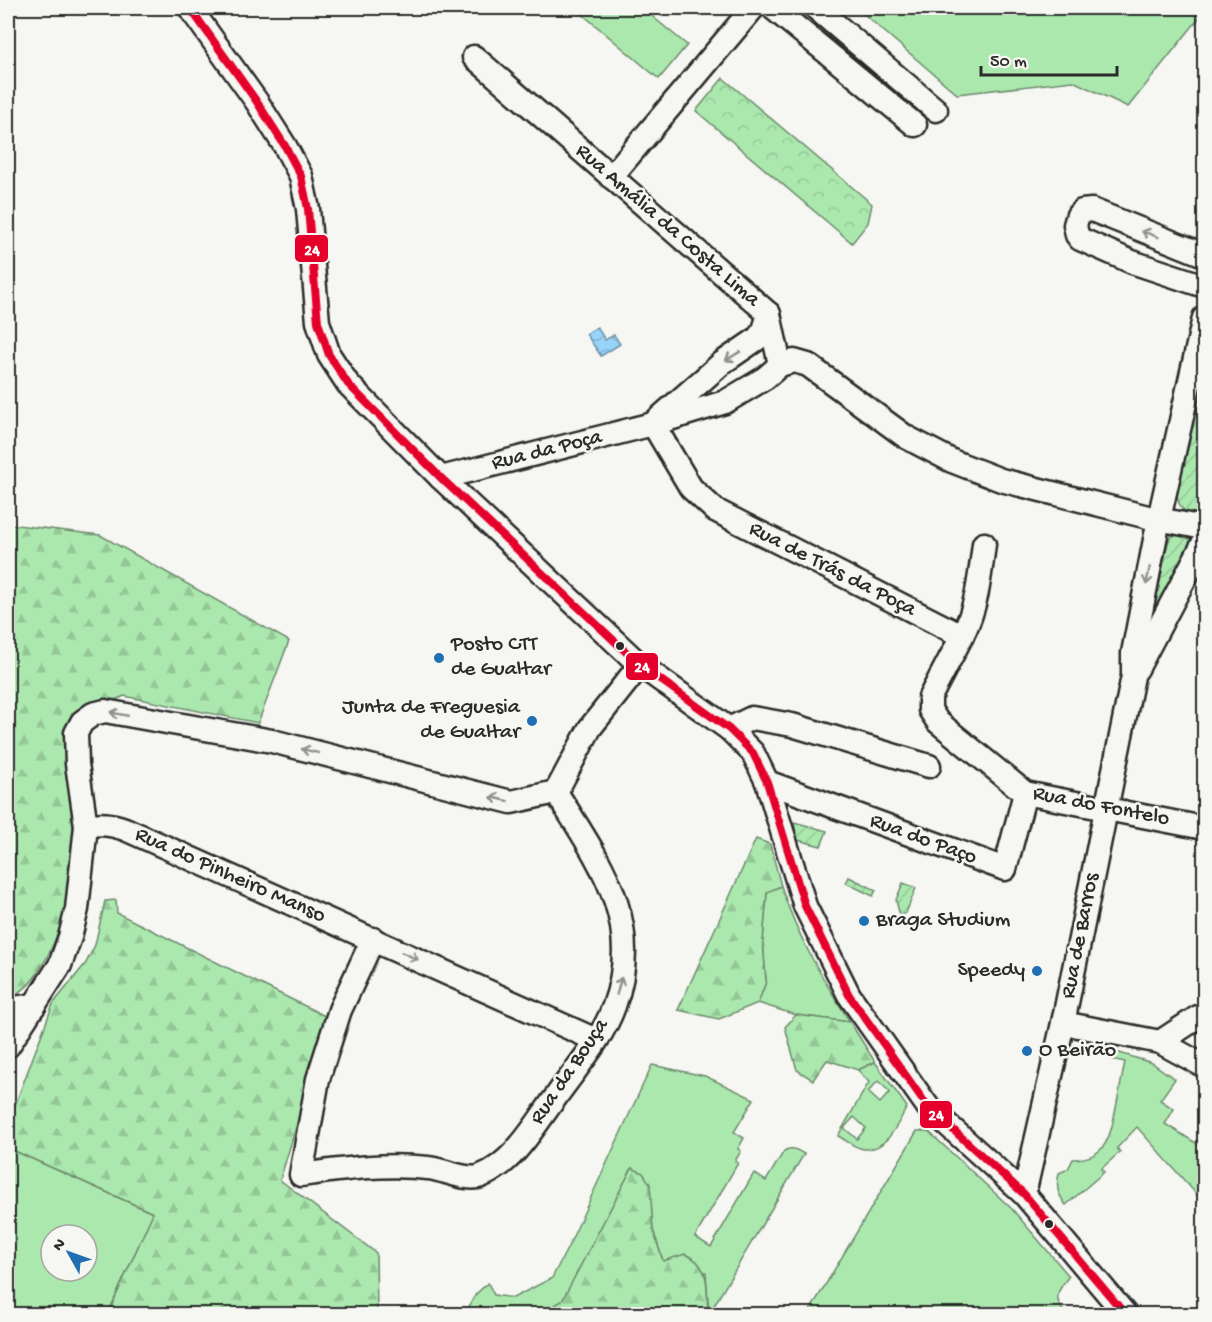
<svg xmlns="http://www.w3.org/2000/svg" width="1212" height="1322" viewBox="0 0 1212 1322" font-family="'Gochi Hand',sans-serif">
  <defs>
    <pattern id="forest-firs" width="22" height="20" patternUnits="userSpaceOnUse" patternTransform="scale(1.5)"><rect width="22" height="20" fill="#abe8ae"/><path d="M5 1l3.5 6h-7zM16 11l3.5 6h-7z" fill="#93c796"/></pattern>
    <pattern id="park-crowns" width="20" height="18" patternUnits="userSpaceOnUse" patternTransform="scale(1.5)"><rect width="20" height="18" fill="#abe8ae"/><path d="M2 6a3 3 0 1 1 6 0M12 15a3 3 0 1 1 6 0" fill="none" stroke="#93c796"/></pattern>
    <pattern id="garden-furrows" width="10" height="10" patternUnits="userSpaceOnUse" patternTransform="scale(1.5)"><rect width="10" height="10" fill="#abe8ae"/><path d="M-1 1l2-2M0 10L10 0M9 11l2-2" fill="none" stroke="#93c796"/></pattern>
    <pattern id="water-waves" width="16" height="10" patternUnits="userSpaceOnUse" patternTransform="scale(1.5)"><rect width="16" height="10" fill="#98d4f8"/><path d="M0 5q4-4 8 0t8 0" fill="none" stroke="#83b6d5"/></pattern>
  </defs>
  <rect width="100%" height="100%" fill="#f6f6f2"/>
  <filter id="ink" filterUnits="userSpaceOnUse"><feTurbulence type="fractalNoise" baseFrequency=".0167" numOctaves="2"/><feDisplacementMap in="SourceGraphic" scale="12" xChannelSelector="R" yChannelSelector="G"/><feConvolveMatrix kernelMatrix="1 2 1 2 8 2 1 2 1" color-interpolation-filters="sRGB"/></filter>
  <g filter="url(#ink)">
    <!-- grass -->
    <g fill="#abe8ae" stroke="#6b8a6c" stroke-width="1.5" fill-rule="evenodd">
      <path d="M575,8H642L687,45L659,79Z"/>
      <path d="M859,8H1204V12L1128,107L1073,81L957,94L858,9Z"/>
      <path d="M781,886C797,936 822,978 850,1022L796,1015L758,1003L766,982L763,941L767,891Z"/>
      <path d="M1113,1051L1152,1063L1175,1079L1160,1100L1174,1109L1165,1124L1204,1148V1190L1198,1196L1137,1127L1117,1148L1120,1152L1101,1169L1104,1172L1066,1205C1057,1193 1056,1187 1059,1173L1068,1169L1073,1159C1107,1159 1110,1136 1116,1108C1119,1093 1122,1078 1125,1062L1111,1059Z"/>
      <path d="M875,1062L907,1107C898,1123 887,1151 864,1149C855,1148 846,1140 838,1136L869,1082L858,1070ZM878,1081L890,1092L880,1103L868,1092ZM854,1117L866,1128L857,1139L844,1128Z"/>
      <path d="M652,1065L705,1076L754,1099L734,1132L744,1138L738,1149L741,1151L735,1161L738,1163L695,1237L711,1247L754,1173L766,1181L784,1151C792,1146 797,1150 804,1154L709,1314L706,1272L663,1261L653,1230L649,1184L632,1168L562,1302L539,1314H465L476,1294L488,1283L494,1295L513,1298L552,1278L569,1245Z"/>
      <path d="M917,1131H928L1012,1209L1069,1276C1057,1291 1052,1298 1066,1314H808Z"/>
      <path d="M8,1148L153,1213L108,1314H8ZM51,1235H87V1271H51Z"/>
    </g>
    <!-- forest -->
    <g fill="url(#forest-firs)" stroke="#6b8a6c" stroke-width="1.5">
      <path d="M8,524L100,535L289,641L258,723L124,696C109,705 97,698 80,709C78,739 74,768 73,797C72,811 74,825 74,839C73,884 64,932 39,971C32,982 21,996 8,994Z"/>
      <path d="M756,839L770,844L781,886L767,892L763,941L766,982L758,1003L719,1019L678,1010Z"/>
      <path d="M116,900L117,913L329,1018L280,1180L376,1253L377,1314H108L153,1213L8,1148V1124L53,1004L86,963L95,945L105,901Z"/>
      <path d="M796,1015L850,1022L875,1062L858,1070L827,1060L813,1080L797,1070L785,1027Z"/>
      <path d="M632,1168L643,1173L650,1184L653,1230L663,1261L685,1254C712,1265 706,1289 708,1314H539L562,1301Z"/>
    </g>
    <!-- park -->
    <path fill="url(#park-crowns)" stroke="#6b8a6c" stroke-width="1.5" d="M723,78L872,204L868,223L852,243L696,111Z"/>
    <!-- garden -->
    <g fill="url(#garden-furrows)" stroke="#6b8a6c" stroke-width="1.5">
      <path d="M1204,362V516C1188,518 1177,509 1177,492Z"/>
      <path d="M1176,531L1191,537L1193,546L1150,629L1167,546L1170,537Z"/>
      <path d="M794,822L827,831L821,846L797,840Z"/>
      <path d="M849,877L876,890L873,896L846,883Z"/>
      <path d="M903,883L916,888L906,913L900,916L896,900Z"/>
    </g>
    <!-- water -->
    <path fill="url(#water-waves)" stroke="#6c90a6" stroke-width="1.5" d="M597,327L605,340L614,335L620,344L601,356L586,334Z"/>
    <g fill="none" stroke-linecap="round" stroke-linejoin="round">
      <defs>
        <g id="minor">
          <path d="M190,8L257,102L285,146L301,176L308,209L318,322L329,355L348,384L441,478L640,665L729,729L753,753L767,782L805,906L849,995L928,1107L1024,1194L1125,1314"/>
          <path d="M773,8L915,125"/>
          <path d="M816,8L936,110"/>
          <path d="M474,57L769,314L780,365"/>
          <path d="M611,177L753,8"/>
          <path d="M1204,255L1092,210L1082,211L1078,215L1075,225L1077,235L1080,239L1132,262L1204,286"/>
          <path d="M656,421L722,363L757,339L764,330L769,314"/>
          <path d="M653,424L691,488L715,510L962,636C977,607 980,576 984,544"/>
          <path d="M441,478L653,424L725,402L765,378L780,365L794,361L808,365L906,437L952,461L1001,480L1148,517L1204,528"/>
          <path d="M962,636L930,697V710L938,722L1025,793L1204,828"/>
          <path d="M1137,669L1204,542"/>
          <path d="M729,729L752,718L792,725L929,766"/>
          <path d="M767,782L1005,869L1025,793"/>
          <path d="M556,792L590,728L640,665"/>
          <path d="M86,826C101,823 111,824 125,829L596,1040"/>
          <path d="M373,939L340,1010L318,1079L301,1175C342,1169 387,1163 428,1168C443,1169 468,1182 481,1176C514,1163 535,1125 555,1098C575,1069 602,1040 614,1006C645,921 599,861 556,792"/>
          <path d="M8,1009L35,1005"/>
          <path d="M1063,1023L1160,1042L1204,1066"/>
          <path d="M1160,1042L1198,1017H1204"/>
          <path d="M8,1046L60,965L70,937L77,909L86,826L77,764L76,733L82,722L93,714L105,711L272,741L511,802L556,792"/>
          <path d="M1024,1194L1063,1023L1133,676V653L1159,519L1204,318"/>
        </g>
      </defs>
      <!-- minor casing -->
      <use href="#minor" stroke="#2b2b2b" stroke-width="27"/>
      <!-- minor -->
      <use href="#minor" stroke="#f6f6f2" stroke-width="22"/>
      <defs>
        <path id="bus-1" d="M190,8L257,102L285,146L301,176L308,209L318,322L329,355L348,384L441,478L640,665L729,729L753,753L767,782L805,906L849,995L928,1107L1024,1194L1125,1314"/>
      </defs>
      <!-- bus-1 casing -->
      <use href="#bus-1" stroke="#f6f6f2" stroke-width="12"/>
      <!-- bus-1 -->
      <use href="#bus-1" stroke="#e4002b" stroke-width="8"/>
    </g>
    <!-- one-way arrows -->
    <defs><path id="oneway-shaft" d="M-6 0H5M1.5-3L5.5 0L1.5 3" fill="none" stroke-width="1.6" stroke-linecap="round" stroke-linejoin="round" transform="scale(1.5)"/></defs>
    <g stroke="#90908e">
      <use href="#oneway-shaft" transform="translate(1150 234) rotate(-159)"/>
      <use href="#oneway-shaft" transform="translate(733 356) rotate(149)"/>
      <use href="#oneway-shaft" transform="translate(1148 576) rotate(101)"/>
      <use href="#oneway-shaft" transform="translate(119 714) rotate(-169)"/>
      <use href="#oneway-shaft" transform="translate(310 751) rotate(-166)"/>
      <use href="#oneway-shaft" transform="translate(499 799) rotate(-166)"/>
      <use href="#oneway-shaft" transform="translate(410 956) rotate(24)"/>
      <use href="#oneway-shaft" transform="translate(619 986) rotate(-75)"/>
    </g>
  </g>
  <!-- markers -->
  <g fill="#2b2b2b" stroke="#f6f6f2" stroke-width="2">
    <circle cx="620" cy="646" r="5"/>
    <circle cx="1049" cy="1224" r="5"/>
  </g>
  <g fill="#1f6fb2" stroke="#f6f6f2" stroke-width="2">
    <circle cx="439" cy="658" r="6"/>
    <circle cx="532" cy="721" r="6"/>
    <circle cx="864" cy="921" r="6"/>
    <circle cx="1037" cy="971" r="6"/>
    <circle cx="1027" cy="1051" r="6"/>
  </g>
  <g text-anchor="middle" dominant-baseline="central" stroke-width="5" stroke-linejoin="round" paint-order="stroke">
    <!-- street labels -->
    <g font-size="22" fill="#2b2b2b" stroke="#f6f6f2">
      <text transform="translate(667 226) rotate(41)">Rua Amália da Costa Lima</text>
      <text transform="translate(547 451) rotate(-14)">Rua da Poça</text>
      <text transform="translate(832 570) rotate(27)">Rua de Trás da Poça</text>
      <text transform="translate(1101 807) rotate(11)">Rua do Fontelo</text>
      <text transform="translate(923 840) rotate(20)">Rua do Paço</text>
      <text transform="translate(230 876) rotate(24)">Rua do Pinheiro Manso</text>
      <text transform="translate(1081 936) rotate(-79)">Rua de Barros</text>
      <text transform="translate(570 1072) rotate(-56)">Rua da Bouça</text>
    </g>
    <!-- poi labels -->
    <g font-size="22" fill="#2b2b2b" stroke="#f6f6f2" text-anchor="start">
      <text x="451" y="645">Posto CTT<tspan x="451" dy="25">de Gualtar</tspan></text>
      <text x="520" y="708" text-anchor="end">Junta de Freguesia<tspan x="520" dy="25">de Gualtar</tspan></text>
      <text x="876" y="921">Braga Studium</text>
      <text x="1025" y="971" text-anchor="end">Speedy</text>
      <text x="1039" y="1051">O Beirão</text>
    </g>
  </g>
  <g stroke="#f6f6f2" stroke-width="2">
    <rect x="294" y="234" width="35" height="29" rx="6" fill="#e4002b"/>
    <rect x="625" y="652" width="34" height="29" rx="6" fill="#e4002b"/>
    <rect x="919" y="1100" width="34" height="29" rx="6" fill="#e4002b"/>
  </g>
  <g font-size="16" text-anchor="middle" font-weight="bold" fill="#fff">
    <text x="312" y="255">24</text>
    <text x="642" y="672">24</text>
    <text x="936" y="1120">24</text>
  </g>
  <!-- margin -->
  <rect width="1212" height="1322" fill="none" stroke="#f6f6f2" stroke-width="30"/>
  <rect x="15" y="15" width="1182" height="1292" fill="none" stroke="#2b2b2b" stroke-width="2" filter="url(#ink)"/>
  <!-- north arrow -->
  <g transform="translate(69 1253) rotate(310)"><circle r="28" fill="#f6f6f2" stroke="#a5a5a2" stroke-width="1.5"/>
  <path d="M0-4.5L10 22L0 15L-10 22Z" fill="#1f6fb2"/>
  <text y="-9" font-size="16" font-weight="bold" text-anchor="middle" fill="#2b2b2b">N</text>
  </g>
  <!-- scale -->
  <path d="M981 66v9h136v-9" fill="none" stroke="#2b2b2b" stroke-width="3"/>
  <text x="990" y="66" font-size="18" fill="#2b2b2b" stroke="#f6f6f2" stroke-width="4.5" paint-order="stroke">50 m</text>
</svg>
